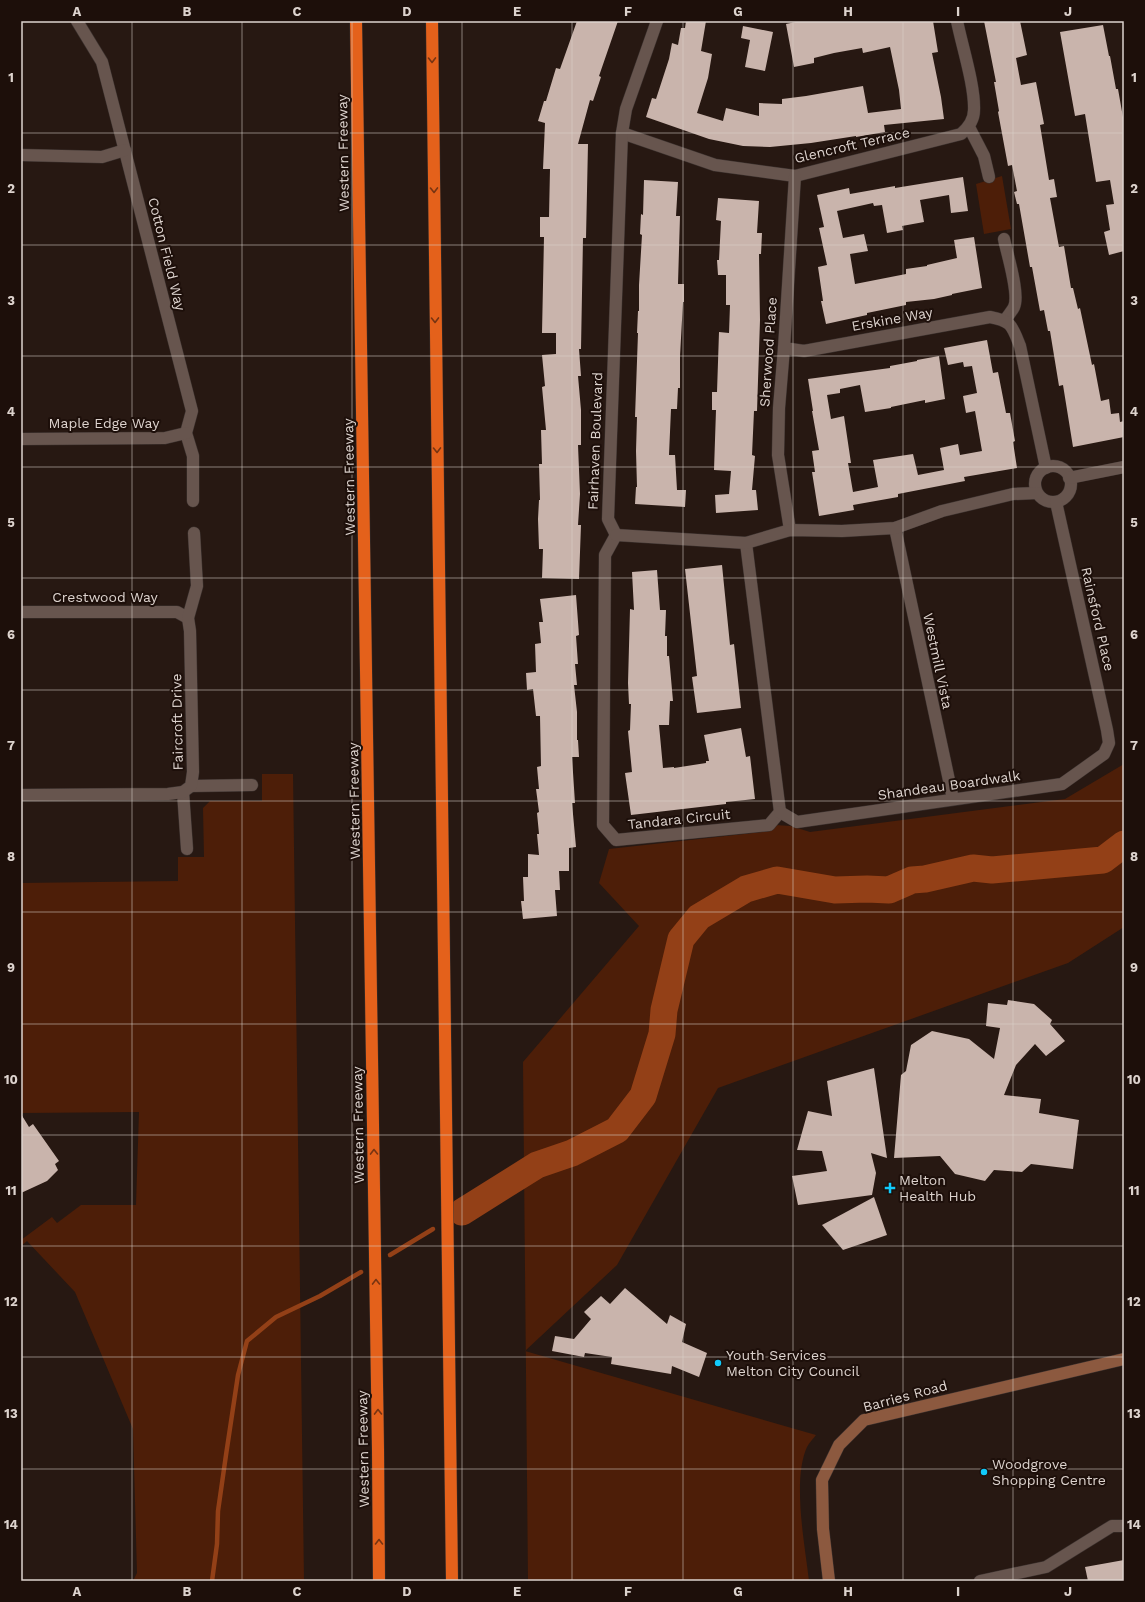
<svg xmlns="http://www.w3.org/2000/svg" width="1145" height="1602" viewBox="0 0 1145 1602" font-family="'Work Sans',sans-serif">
  <rect width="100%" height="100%" fill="#271812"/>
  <!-- green -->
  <g fill="#4d1e08">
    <path d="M1002,176L1011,229L984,234L976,184Z"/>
    <path d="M1124,764V927L1068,963L718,1088L617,1265L525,1351L816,1435C813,1439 809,1443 807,1447C792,1480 805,1545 809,1581H528L523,1062L639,926L599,883L609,849L762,832L775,825L791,826L810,832L1065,799Z"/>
    <path d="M262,774H293L304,1581H133L137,1573L133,1429L75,1292L27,1241L21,1246V1240L52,1217L57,1223L81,1205H136L139,1112L21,1113V883L178,881V857H204L203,808L210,801H262Z"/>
  </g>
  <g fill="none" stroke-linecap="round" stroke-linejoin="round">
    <!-- stream -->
    <g stroke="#934017" stroke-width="4.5">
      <path d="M390,1255L433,1229"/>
      <path d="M212,1581L217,1544L218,1511L226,1455L238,1375L247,1341L276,1317L320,1296L361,1272"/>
    </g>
    <!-- river -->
    <path stroke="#934017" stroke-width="27" d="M462,1212L537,1165L572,1153L617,1130L643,1096L662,1034L664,1010L681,939L699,917L746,889L777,880L835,890L867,889L889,890L912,880L925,879L973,868L992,870L1103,860L1124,844"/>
  </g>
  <!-- building -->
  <g fill="#c9b4ac">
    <path d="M577,21H618L599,76L601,77L593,101L590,100L578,144H588L586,238H583L581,349H579L581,376H578L581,410V445H578L580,494L578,525H581L579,579L542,578L543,549H539L538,519L539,500H540L539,464H542L541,430H546L542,387L545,386L542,355L556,354V333H542L544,237H540V217H549L550,169H543L545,123L538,121L544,101H546L556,68L560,69Z"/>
    <path d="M686,21H706L701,51L712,54L708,78L697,113L723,121L726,108L759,116V103L782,104V99L806,96L863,86L868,113L901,109L899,90L890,47L863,53L862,48L834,53L814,58V63L794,67L786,24L800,21H933L938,52L932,53L941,97L944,119L884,125L885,132L856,137V136L811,143L770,147L743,146L709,139L646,117L652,98L656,99L669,59L672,43L678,45L681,28H685Z"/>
    <path d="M984,21H1020L1027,55L1016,58L1021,85L1036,82L1044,124L1040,125L1049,180L1054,179L1057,197L1050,198L1059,247L1064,246L1071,288H1073L1078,309L1080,308L1092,365L1094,364L1101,401L1109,399L1111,414L1119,413L1120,422L1124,421V437L1073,447L1063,385L1059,386L1050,331H1048L1044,310L1040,311L1032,267H1030L1019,204H1017L1014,192L1017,191L1012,165L1008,166L998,112L999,111L994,82H996Z"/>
    <path d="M1103,25L1109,56H1110L1116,89H1118L1124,123V251L1109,255L1104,232L1110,230L1106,205L1114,204L1110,180L1096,182L1085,114L1075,116L1060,32Z"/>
    <path d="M743,26L773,32L765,71L745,67L750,40L741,38Z"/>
    <path d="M963,177L968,211L951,213L949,195L920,200L924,222L902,226L903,230L887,233L882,205L874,206L873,203L837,211L843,238L864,234L868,251L850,254L855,284L906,274V269L927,266V265L957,258L954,240L974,237L982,288L952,294V295L934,299L906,302V305L867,313V315L826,324L821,301H823L818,267L827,265L819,228L824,227L817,195L849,188L850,194L895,186V188Z"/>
    <path d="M644,180L678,182L676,216H680L678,284H684V302H683L680,356V388H678L677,409H671L669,455H675L677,490H686L685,507L635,504L636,487H637L636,451L637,417H635L638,333H637L638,311H639V285L642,235L640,234L641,214L643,215Z"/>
    <path d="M718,198L759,201L757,233H762L761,254H759L760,320L757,411H754L752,455L755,456L752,490H756L758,510L716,513L715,495L729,494L731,471L714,470L716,410H712V392H717L719,332L729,333L730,305H726V275H718L717,260H719L721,221L716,220Z"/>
    <path d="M987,340L993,373L998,372L1006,413H1010L1015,441L1013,442L1017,468L964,477L965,481L898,494V497L853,505L854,510L819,516L812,472H815L812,451L819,450L812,411H813L808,379L890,368V366L917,361V360L939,356L945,399L925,403V400L891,407V408L865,412L860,385L840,389V393L827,395L831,419L844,416L851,463H848L853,492L878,487L873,460L913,454L918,475L944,470L940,448L958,444L960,455L982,451L975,411L966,413L963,396L977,393L972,366L964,367L963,362L948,365L944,348Z"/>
    <path d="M722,565L730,645L734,644L741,708L697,713L692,677L697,676L685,569Z"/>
    <path d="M657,570L660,610H666L665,636H667V656H669L673,701H670L669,725H659L663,768L674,767V768L706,763V761H709L704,735L741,728L746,757L750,756L755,799L726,802V804L631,815L625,773L632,772L628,731L630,730L631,704H629L628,683L630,609L634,610L632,572Z"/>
    <path d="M576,595L579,635L576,636L578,664H575L577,685H574L577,712V740H578L579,757H572L575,803H572L576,847L569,848V871H559L560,890H555L557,916L523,919L521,901H524L523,877H528V854L539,855L537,834H539L537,813L539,812L536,789H539L537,767L541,766L540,716H536L533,689L527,690L526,673L536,672L535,644L541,643L539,622H543L540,599Z"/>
    <path d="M1008,1000L1034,1004L1052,1020L1050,1024L1065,1041L1046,1056L1035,1044L1016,1065L1004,1095L1041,1099L1039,1113L1079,1120L1073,1169L1031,1164L1022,1172L994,1170L985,1181L955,1174L940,1156L894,1158L901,1075L906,1071L911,1045L932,1031L969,1039L994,1059L1000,1028L986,1026L988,1003L1007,1005Z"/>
    <path d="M874,1068L887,1158L871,1153L876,1173L872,1195L798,1205L792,1176L827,1171L822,1151L797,1150L808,1111L832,1116L827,1081Z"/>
    <path d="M21,1114L29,1127L33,1124L59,1161L55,1164L58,1170L47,1181L21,1193Z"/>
    <path d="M874,1197L887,1235L843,1250L822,1225Z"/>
    <path d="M625,1288L667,1324L670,1315L686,1324L682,1342L707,1353L699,1377L672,1366L671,1374L611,1364L612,1357L585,1353L584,1357L552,1351L555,1336L574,1339L591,1319L584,1312L601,1296L610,1304Z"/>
    <path d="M1124,1560V1581H1088L1085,1567Z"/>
  </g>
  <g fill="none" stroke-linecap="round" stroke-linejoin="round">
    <defs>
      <g id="street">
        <path d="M77,21L102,62L192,411L186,433L193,456V501"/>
        <path d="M969,127L984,156L989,177"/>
        <path d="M622,133L715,165L795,176L961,134C968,128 974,121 974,110C975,86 962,46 957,21"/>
        <path d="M21,155L102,157L125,150"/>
        <path d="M1004,239C1007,254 1020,294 1014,307C1012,311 1008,316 1005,320"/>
        <path d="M784,348L804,351L990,317C1012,321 1012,326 1020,346L1046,468"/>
        <path d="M21,439L165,438L186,433"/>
        <circle cx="1053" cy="484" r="18"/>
        <path d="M1069,478L1124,467"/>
        <path d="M895,528L953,799"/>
        <path d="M790,530L778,455L779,408L784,348L795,176"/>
        <path d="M616,535L605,555L603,825L616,840L769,825L780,812L746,543"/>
        <path d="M616,535L608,519L622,133L626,109L657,21"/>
        <path d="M616,535L746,543L790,530L842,531L895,528L942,511L1013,494L1037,493"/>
        <path d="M21,612H177L188,618"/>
        <path d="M191,786L252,785"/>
        <path d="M183,792L187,849"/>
        <path d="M21,795L168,794L183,792L191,786L193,772L190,631L188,618L197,586L194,533"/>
        <path d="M780,812L797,822L1062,784L1104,754L1109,743L1107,730L1056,502"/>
        <path d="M980,1581L1046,1567L1112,1526H1124"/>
      </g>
      <path id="secondary" d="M829,1581L823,1529L822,1480L839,1445L864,1420L1124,1359"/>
      <g id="highway">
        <path d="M356,21L378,1449L379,1581"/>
        <path d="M432,21L452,1581"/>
      </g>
    </defs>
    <!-- street casing -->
    <use href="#street" stroke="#3c322f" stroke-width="13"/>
    <!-- secondary casing -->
    <use href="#secondary" stroke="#3c322f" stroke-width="13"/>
    <!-- highway casing -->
    <use href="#highway" stroke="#3c322f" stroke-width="13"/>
    <!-- street -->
    <use href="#street" stroke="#67554e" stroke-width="12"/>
    <!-- secondary -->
    <use href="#secondary" stroke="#8c593f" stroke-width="12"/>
    <!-- highway -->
    <use href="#highway" stroke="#e4611b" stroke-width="12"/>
  </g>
  <!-- one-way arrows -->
  <defs><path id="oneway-chevron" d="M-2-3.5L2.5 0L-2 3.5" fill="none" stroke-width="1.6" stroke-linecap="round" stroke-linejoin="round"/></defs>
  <g stroke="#773412">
    <use href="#oneway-chevron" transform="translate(432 60) rotate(89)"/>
    <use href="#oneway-chevron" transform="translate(434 190) rotate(89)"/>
    <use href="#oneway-chevron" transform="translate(435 320) rotate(89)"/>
    <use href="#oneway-chevron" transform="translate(437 450) rotate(89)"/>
    <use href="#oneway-chevron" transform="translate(374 1152) rotate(-91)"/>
    <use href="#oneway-chevron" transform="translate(376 1282) rotate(-91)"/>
    <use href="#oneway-chevron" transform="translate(378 1412) rotate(-91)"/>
    <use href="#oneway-chevron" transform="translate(379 1542) rotate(-90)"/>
  </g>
  <!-- grid -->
  <path fill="none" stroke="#ddd3ce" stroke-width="1" stroke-opacity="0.55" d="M132,21V1581M242,21V1581M352,21V1581M462,21V1581M572,21V1581M683,21V1581M793,21V1581M903,21V1581M1013,21V1581M21,133H1124M21,245H1124M21,356H1124M21,467H1124M21,578H1124M21,690H1124M21,801H1124M21,912H1124M21,1024H1124M21,1135H1124M21,1246H1124M21,1357H1124M21,1469H1124"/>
  <!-- markers -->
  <g fill="#11cafb" stroke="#1d0f0a" stroke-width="1.5">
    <path d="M888 1182h4v4h4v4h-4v4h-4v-4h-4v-4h4z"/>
    <circle cx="718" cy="1363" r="4"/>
    <circle cx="984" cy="1472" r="4"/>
  </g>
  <g text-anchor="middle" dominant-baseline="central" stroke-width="4" stroke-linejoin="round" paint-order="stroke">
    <!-- street labels -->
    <g font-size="14" fill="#ddd3ce" stroke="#1d0f0a">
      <text transform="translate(852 145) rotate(-13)">Glencroft Terrace</text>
      <text transform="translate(343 153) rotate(-91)">Western Freeway</text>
      <text transform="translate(167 254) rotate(76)">Cotton Field Way</text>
      <text transform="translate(892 319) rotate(-10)">Erskine Way</text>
      <text transform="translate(768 352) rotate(-86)">Sherwood Place</text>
      <text x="104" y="423">Maple Edge Way</text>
      <text transform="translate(595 441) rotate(-88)">Fairhaven Boulevard</text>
      <text transform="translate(349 477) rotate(-91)">Western Freeway</text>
      <text x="105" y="597">Crestwood Way</text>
      <text transform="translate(1098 619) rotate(77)">Rainsford Place</text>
      <text transform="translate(938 661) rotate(78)">Westmill Vista</text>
      <text transform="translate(177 722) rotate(-91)">Faircroft Drive</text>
      <text transform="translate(949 785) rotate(-8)">Shandeau Boardwalk</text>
      <text transform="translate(354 801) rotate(-91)">Western Freeway</text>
      <text transform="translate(679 819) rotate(-6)">Tandara Circuit</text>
      <text transform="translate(358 1125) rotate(-91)">Western Freeway</text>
      <text transform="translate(905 1396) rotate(-15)">Barries Road</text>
      <text transform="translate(363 1449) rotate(-91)">Western Freeway</text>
    </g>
    <!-- poi labels -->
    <g font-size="14" fill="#ddd3ce" stroke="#1d0f0a" text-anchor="start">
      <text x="899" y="1180">Melton<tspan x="899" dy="16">Health Hub</tspan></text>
      <text x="726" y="1355">Youth Services<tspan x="726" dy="16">Melton City Council</tspan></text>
      <text x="992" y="1464">Woodgrove<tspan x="992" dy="16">Shopping Centre</tspan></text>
    </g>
  </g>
  <!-- border -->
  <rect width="1145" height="1602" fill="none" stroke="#1d0f0a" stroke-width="44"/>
  <rect x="22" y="22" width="1101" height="1558" fill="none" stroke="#ddd3ce" stroke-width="1.5"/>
  <g font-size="13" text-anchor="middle" font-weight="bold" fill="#ddd3ce">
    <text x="77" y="16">A</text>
    <text x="187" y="16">B</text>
    <text x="297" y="16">C</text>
    <text x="407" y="16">D</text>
    <text x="517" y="16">E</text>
    <text x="628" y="16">F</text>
    <text x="738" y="16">G</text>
    <text x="848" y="16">H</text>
    <text x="958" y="16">I</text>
    <text x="1068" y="16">J</text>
    <text x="11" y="82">1</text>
    <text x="1134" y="82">1</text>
    <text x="11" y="193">2</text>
    <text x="1134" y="193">2</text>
    <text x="11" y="305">3</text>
    <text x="1134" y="305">3</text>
    <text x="11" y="416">4</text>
    <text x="1134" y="416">4</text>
    <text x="11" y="527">5</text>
    <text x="1134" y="527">5</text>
    <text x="11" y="639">6</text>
    <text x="1134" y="639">6</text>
    <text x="11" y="750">7</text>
    <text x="1134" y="750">7</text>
    <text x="11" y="861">8</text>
    <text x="1134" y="861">8</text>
    <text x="11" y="972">9</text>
    <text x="1134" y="972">9</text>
    <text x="11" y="1084">10</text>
    <text x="1134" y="1084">10</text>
    <text x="11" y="1195">11</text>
    <text x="1134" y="1195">11</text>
    <text x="11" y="1306">12</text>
    <text x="1134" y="1306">12</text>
    <text x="11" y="1418">13</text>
    <text x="1134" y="1418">13</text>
    <text x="11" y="1529">14</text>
    <text x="1134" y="1529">14</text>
    <text x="77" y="1596">A</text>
    <text x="187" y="1596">B</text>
    <text x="297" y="1596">C</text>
    <text x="407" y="1596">D</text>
    <text x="517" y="1596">E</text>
    <text x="628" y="1596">F</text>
    <text x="738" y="1596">G</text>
    <text x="848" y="1596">H</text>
    <text x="958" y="1596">I</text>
    <text x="1068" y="1596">J</text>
  </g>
</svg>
